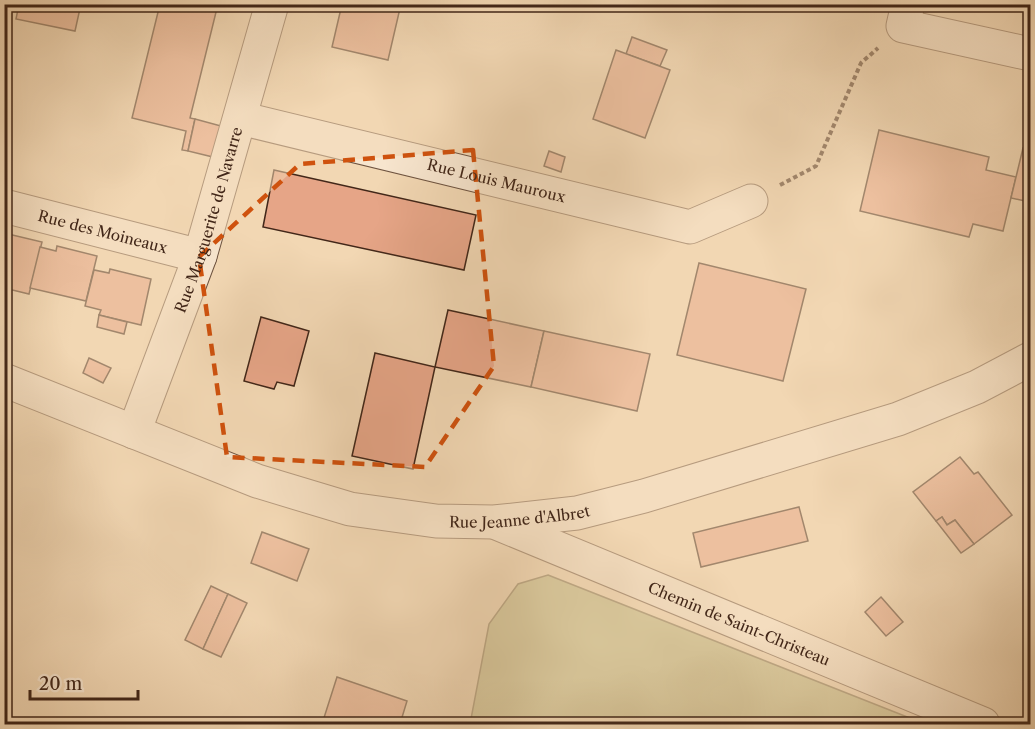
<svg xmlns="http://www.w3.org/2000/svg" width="1035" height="729" viewBox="0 0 1035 729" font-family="'Libre Caslon Text',serif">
  <rect width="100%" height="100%" fill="#f2d7b3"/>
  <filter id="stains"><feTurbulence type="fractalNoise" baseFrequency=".00333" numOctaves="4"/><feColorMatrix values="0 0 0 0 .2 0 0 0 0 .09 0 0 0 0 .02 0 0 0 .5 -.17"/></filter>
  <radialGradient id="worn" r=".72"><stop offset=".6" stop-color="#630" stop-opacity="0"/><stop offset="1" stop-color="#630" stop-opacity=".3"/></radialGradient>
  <!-- green -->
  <path fill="#c1bc88" stroke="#827250" stroke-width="1.5" d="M548,575L925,724H470L489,624L518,584Z"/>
  <!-- building -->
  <g fill="#e6a587" stroke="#422719" stroke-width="1.5">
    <path d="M19,4H81L75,31L16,19Z"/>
    <path d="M160,4H218L190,118L195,119L188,151L182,150L186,131L132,118Z"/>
    <path d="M342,4H401L388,60L332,47Z"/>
    <path d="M632,37L667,50L660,66L626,54Z"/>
    <path d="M616,50L670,70L645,138L593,119Z"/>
    <path d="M195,119L221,126L213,157L188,151Z"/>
    <path d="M879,130L989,157L986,170L1016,177L1003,231L973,224L969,237L860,211Z"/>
    <path d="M1023,148L1030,150V202L1011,198Z"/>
    <path d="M549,151L565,157L561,172L544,166Z"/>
    <path d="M274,170L476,215L464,270L263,227Z"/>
    <path d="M4,233L42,242L29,294L4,288Z"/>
    <path d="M57,246L97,256L86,301L30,288L40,247L56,251Z"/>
    <path d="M699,263L806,289L783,381L677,355Z"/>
    <path d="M110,269L151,279L141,325L99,315L101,310L85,306L94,270L109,273Z"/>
    <path d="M448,310L544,331L531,387L435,367Z"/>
    <path d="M99,315L127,322L124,334L97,327Z"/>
    <path d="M261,317L309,331L294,386L277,382L274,389L244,381Z"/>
    <path d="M544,331L650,354L637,411L531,387Z"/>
    <path d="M375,353L435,367L413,469L352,456Z"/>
    <path d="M89,358L111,368L103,383L83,373Z"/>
    <path d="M960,457L974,474L978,472L1012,515L974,544L955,520L947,525L942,517L936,521L913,492Z"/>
    <path d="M799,507L808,541L701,567L693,533Z"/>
    <path d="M942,517L947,525L955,520L974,544L961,553L936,521Z"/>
    <path d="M262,532L309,549L297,581L251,563Z"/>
    <path d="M211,586L228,594L203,649L185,640Z"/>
    <path d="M228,594L247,603L221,657L203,649Z"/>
    <path d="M881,597L903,622L886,636L865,612Z"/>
    <path d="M337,677L407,701L400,724H322Z"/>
  </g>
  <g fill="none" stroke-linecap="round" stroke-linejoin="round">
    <defs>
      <g id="minor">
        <path d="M908,4L903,26L1030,54"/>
        <path id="s1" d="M240,118L690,227L751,201"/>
        <path id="s2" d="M4,206L200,256"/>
        <path id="s3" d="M4,380L257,481L350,509L436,521L494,522L577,513L644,496L898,419L977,387L1030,359"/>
        <path id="s4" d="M134,432L200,256L272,4"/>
        <path id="s5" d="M499,524L983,724"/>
      </g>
    </defs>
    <!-- minor casing -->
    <use href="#minor" stroke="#6e5340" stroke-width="35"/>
    <!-- path -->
    <path stroke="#422719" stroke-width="4" stroke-dasharray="4.5 3" stroke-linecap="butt" d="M780,185L816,166L861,63L878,48"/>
    <!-- minor -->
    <use href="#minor" stroke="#f7e5ce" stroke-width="33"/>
  </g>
  <!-- marked area -->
  <path d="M0 0H1035V729H0ZM473,150L494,366L425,467L227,457L199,257L300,164Z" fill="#f2d7b3" fill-opacity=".55" fill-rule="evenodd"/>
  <path fill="none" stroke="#cf520e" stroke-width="4.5" stroke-dasharray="12 8" stroke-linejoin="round" d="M473,150L494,366L425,467L227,457L199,257L300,164Z"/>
  <g text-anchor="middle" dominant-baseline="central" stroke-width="4.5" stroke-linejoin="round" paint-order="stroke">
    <!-- street labels -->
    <g font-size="15" fill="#422719" stroke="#f7e5ce">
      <text stroke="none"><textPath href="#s1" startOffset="264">Rue Louis Mauroux</textPath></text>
      <text stroke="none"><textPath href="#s4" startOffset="225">Rue Marguerite de Navarre</textPath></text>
      <text stroke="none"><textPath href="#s2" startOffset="102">Rue des Moineaux</textPath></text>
      <text stroke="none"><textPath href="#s3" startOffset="540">Rue Jeanne d'Albret</textPath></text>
      <text stroke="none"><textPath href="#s5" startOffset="260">Chemin de Saint-Christeau</textPath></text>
    </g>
  </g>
  <!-- margin -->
  <rect width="1035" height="729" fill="none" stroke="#f2d7b3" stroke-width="24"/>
  <rect x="6" y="6" width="1023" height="717" fill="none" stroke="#422719" stroke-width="3"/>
  <rect x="12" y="12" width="1011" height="705" fill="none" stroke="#422719" stroke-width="1.5"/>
  <!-- scale -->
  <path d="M30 690v9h108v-9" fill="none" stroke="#422719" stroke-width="3"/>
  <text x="39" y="690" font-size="18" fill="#422719" stroke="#f7e5ce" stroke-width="4.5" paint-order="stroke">20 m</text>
  <rect width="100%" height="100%" filter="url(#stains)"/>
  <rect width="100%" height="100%" fill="url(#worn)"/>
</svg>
